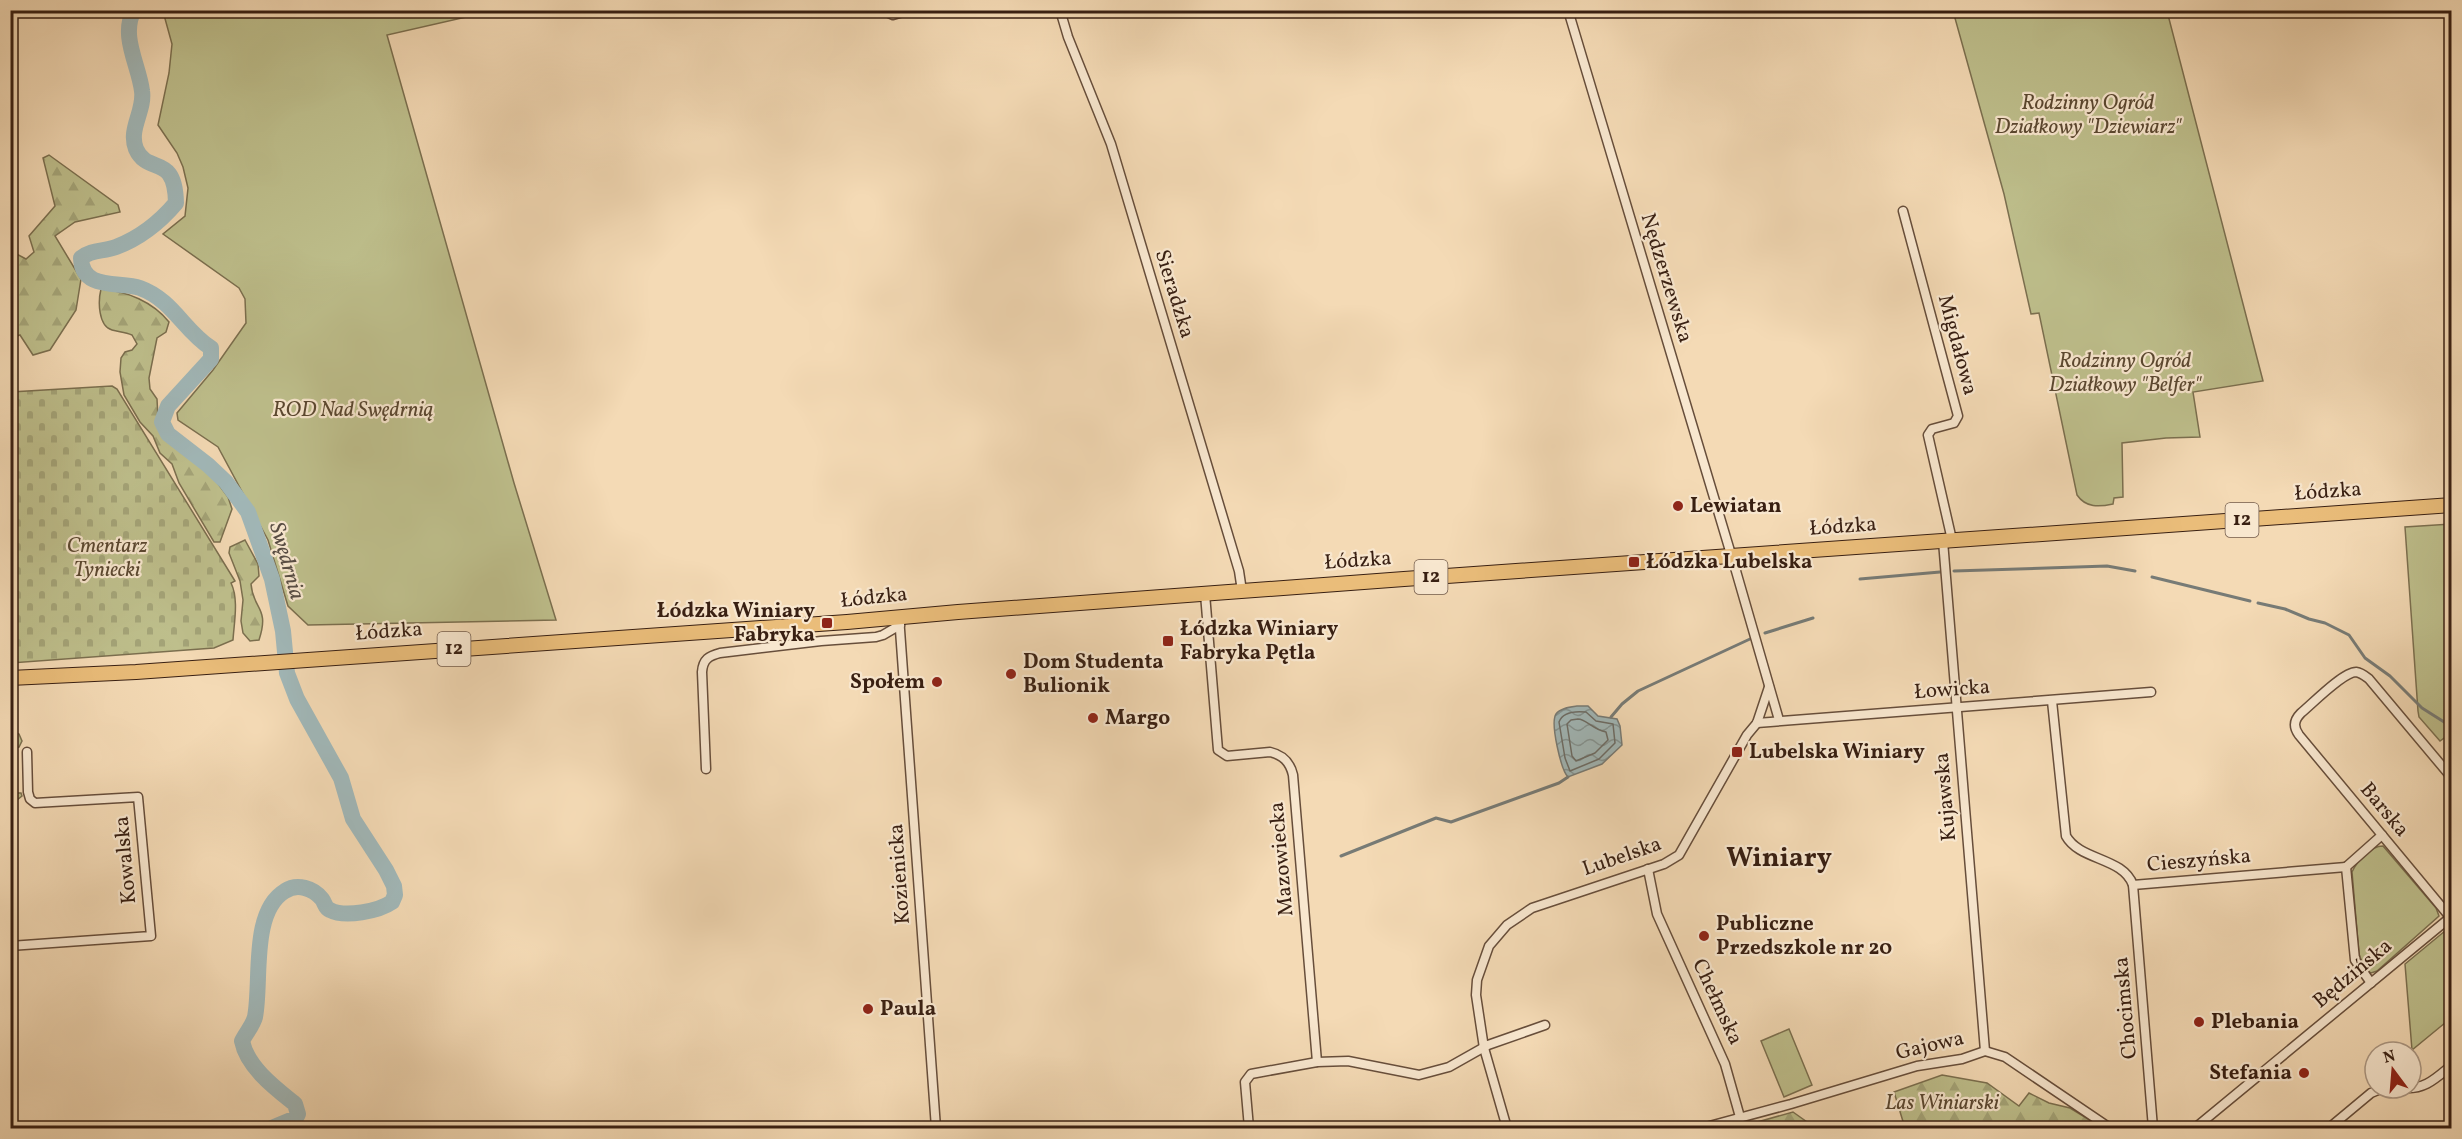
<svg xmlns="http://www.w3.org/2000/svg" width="2462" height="1139" viewBox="0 0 2462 1139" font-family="Vollkorn,serif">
  <defs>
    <pattern id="forest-firs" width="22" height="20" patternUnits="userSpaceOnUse" patternTransform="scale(1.5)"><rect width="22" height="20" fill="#bebf8c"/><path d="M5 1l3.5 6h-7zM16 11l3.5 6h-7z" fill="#a4a478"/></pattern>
    <pattern id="cemetery-stones" width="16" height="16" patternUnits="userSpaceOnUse" patternTransform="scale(1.5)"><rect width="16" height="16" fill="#bebf8c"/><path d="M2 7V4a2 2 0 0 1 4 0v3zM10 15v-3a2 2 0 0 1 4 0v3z" fill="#a4a478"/></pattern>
    <pattern id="water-waves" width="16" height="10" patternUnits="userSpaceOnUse" patternTransform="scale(1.5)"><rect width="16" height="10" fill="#a1b8b9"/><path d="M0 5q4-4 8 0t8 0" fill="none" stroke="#849595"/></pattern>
  </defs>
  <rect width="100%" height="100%" fill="#f4dab5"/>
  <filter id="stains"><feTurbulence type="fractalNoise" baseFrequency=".00333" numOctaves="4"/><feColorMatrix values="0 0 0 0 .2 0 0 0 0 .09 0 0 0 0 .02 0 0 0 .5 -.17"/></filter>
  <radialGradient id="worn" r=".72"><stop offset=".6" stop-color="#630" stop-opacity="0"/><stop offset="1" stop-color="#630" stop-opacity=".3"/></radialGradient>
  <!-- green -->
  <g fill="#bebf8c" stroke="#7b6f4f" stroke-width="1.5">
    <path d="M165,11H473L475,15L387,35L514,483L556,620L308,625L288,606L268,540L218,447L178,420L177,413L213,370L246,323L245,299L239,288L163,234L185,216L188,188L183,167L177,153L158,125L169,73L172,44L164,15Z"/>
    <path d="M1953,11H2167L2263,381L2193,392L2200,437L2166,438L2122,443L2123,497L2114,498L2113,504C2099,507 2086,508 2077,495L2039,313L2031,314L2004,194Z"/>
    <path d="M2451,524V733L2440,741L2419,717L2418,711L2405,527Z"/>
    <path d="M13,731L19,734L22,741L19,747L12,749L11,735Z"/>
    <path d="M10,763L13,764L15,793H21L22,796L17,800L11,792Z"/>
    <path d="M2383,846L2436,908L2439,916L2377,971L2371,973L2365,970L2359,954L2352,872C2357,861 2370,846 2383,846Z"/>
    <path d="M2451,926V1018L2412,1050L2405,964Z"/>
    <path d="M1789,1029L1812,1085L1784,1097L1761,1041Z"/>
  </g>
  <!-- forest -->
  <g fill="url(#forest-firs)" stroke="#7b6f4f" stroke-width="1.5">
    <path d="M49,155L118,205L120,212L75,222L55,236L81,279L76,310L50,350L33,355L20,335L11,338V289L15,287V275L11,271V251L26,259L34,252L29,236L55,206L43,158Z"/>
    <path d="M101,289C127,291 153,302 169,322L166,332L157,338L149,378L150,389L157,399L158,419L161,430L167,441L204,468L216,481L228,497L232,509L220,542H214L179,483L172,464L160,453L153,436L140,422L124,395L120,372L121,358L125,352L132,350L137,344L132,335C125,332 119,332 112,330C98,326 98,301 101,289Z"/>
    <path d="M245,540L258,564L259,576L251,584C253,610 270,607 259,640L250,641L243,633L241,621L243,600L240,581L229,553L230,547Z"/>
    <path d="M1942,1075L1987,1083L2019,1106L2029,1093L2049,1103L2070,1108L2103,1128H1905L1894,1092Z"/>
    <path d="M1793,1112L1807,1122L1809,1128H1736Z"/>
  </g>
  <!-- cemetery -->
  <path fill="url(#cemetery-stones)" stroke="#7b6f4f" stroke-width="1.5" d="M112,386L117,389L235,581L231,583C239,599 234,623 233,640L214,648L11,663V392Z"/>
  <!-- water -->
  <path fill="url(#water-waves)" stroke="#777b76" stroke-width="1.5" d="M1577,706H1588L1598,716L1617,719L1620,726L1622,745L1602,764L1568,777C1561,770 1550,723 1556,714C1560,708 1570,707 1577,706Z"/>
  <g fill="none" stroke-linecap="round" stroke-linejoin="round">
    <!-- shore -->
    <g stroke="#6c6c66" stroke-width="1.5">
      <path d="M1586,712L1596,721L1613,724L1615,743L1599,759L1570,771L1565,758L1559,722C1563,711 1576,711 1586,712Z"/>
      <path d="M1578,719C1586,719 1593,730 1606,732L1608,740L1595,753L1576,761L1572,756L1567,724L1571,720Z"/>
    </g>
    <!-- stream -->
    <g stroke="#777b76" stroke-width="3">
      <path d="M1954,571L2107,566L2135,571"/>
      <path d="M2152,577L2250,601"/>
      <path d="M1860,579L1940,572"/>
      <path d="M2258,603L2285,609L2309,619L2325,623L2349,635L2365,658L2390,676L2422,708L2452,727"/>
      <path d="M1765,633L1813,618"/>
      <path d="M1611,717L1622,704L1638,691L1750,639"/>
      <path d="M1341,856L1436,818L1451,822L1559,783L1568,777"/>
    </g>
    <!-- river -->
    <path stroke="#a1b8b9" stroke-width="16" d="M134,10C120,36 139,65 142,91C145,111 128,129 136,149C148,176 175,152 176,203C159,223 140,238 116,247C103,252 92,249 81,258C82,291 119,281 140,288C173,300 184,331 211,348V359L168,406L162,422L168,434L208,465L226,482L248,512L272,579L283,631L287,673L297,699L341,778L353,819L386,870L394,886L395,895L392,902C379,911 345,918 330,910C325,908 325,903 322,899C313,888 297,883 285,891C250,912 262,982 255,1017C253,1025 246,1033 242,1041C247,1067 275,1088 295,1104L298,1114L296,1118L272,1128"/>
    <defs>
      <g id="street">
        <path d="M882,10L893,15L910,10"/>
        <path d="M1060,10L1068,37L1111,144L1239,571L1242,591"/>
        <path d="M1568,10L1736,571L1779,720"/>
        <path d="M1903,211L1958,416L1954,423L1932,429L1928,435L1952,540"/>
        <path d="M1943,541L1985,1051"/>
        <path d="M1205,594L1218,750L1227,756L1270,752C1283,755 1290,762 1293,775L1317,1062"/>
        <path d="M899,616L936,1128"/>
        <path d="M2052,701L2066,836C2080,861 2123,857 2133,885L2153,1128"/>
        <path d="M1757,723L2151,692"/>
        <path d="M706,769L702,672C703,659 709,656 720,653L821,641L876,637L883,635L900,625"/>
        <path d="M2346,867L2355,960L2371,983"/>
        <path d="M2346,867L2382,835"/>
        <path d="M1648,869L1657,914L1725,1064L1740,1117"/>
        <path d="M2133,885L2346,867"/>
        <path d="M2450,917L2299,735C2293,727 2294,720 2301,713C2312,704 2343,672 2356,672C2362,673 2365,676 2369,679L2452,778"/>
        <path d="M10,946L151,936L138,797L35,803L30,799L28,792L27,752"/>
        <path d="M2403,1088C2425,1090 2436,1078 2452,1065"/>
        <path d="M1249,1128L1245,1082L1251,1074L1317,1062L1348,1061L1419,1075L1449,1067L1488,1045L1545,1025"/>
        <path d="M1507,1128L1484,1048L1476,995L1477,980L1489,946L1507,925L1532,908L1664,864L1679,855L1747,735L1757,723L1769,687"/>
        <path d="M1702,1128L1791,1104L1917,1066L1962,1059L1985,1051L2005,1057L2110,1128"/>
        <path d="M2195,1128L2452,916"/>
        <path d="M2329,1128L2371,1093L2383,1088"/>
      </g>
      <path id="primary" d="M10,678L136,672L847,622L958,612L1404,579L2452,505"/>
    </defs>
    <!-- street casing -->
    <use href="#street" stroke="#674e3b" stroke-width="11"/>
    <!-- primary casing -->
    <use href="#primary" stroke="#381f12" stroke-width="16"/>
    <!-- street -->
    <use href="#street" stroke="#f8e7cf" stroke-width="8"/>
    <!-- primary -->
    <use href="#primary" stroke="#eabd7a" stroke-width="14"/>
  </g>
  <!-- markers -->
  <g fill="#8f2418" stroke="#f8e7cf" stroke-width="2">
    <circle cx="1678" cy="506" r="6"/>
    <rect x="1628" y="556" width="12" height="12" rx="3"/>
    <rect x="821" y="617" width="12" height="12" rx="3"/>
    <rect x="1162" y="635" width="12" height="12" rx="3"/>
    <circle cx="1011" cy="674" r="6"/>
    <circle cx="937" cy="682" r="6"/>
    <circle cx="1093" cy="718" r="6"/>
    <rect x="1731" y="746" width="12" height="12" rx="3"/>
    <circle cx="1704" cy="936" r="6"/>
    <circle cx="868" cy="1009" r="6"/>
    <circle cx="2199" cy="1022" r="6"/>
    <circle cx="2304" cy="1073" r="6"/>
  </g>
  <g text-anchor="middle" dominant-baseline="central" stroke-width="4.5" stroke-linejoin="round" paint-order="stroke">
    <!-- shield labels -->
    <g fill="#f8e7cf" stroke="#725b4b" stroke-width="1.5">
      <rect x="2225.5" y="503" width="33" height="34" rx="4.5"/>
      <rect x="1414.5" y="560" width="33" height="34" rx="4.5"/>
      <rect x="437.5" y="632" width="33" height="34" rx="4.5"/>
    </g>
    <g font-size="20" font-weight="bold" fill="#381f12">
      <text x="2242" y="520">12</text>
      <text x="1431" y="577">12</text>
      <text x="454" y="649">12</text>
    </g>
    <!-- park labels -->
    <g font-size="21" font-style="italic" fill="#5a4730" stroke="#f8e7cf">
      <text x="2088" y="103">Rodzinny Ogród<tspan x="2088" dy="24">Działkowy "Dziewiarz"</tspan></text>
      <text x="2125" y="361">Rodzinny Ogród<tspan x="2125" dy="24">Działkowy "Belfer"</tspan></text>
      <text x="353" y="410">ROD Nad Swędrnią</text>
      <text x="107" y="546">Cmentarz<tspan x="107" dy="24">Tyniecki</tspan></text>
      <text x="1942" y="1103">Las Winiarski</text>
    </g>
    <!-- street labels -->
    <g font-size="21" fill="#381f12" stroke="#f8e7cf">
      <text transform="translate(1666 278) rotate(73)">Nędzerzewska</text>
      <text transform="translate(1174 294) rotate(73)">Sieradzka</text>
      <text transform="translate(1957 345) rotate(75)">Migdałowa</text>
      <text transform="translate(2328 492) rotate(-4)">Łódzka</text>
      <text transform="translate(1843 527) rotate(-4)">Łódzka</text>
      <text transform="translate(1358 561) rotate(-4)">Łódzka</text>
      <text transform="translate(874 598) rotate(-6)">Łódzka</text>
      <text transform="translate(389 632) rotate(-4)">Łódzka</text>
      <text transform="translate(1952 690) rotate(-4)">Łowicka</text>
      <text transform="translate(1946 797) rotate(-95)">Kujawska</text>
      <text transform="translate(2384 810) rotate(50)">Barska</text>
      <text transform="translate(1622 857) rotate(-19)">Lubelska</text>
      <text transform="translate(1282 859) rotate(-95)">Mazowiecka</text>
      <text transform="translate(126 860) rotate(-95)">Kowalska</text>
      <text transform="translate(2199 861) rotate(-5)">Cieszyńska</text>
      <text transform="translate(900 874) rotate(-94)">Kozienicka</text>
      <text transform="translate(2353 974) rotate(-40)">Będzińska</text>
      <text transform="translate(1717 1002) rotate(65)">Chełmska</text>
      <text transform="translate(2126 1008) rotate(-95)">Chocimska</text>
      <text transform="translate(1930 1046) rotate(-13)">Gajowa</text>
    </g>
    <!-- poi labels -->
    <g font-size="21" font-weight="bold" fill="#381f12" stroke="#f8e7cf" text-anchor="start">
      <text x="1690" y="506">Lewiatan</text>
      <text x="1646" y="562">Łódzka Lubelska</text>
      <text x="815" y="611" text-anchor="end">Łódzka Winiary<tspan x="815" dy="24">Fabryka</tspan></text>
      <text x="1180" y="629">Łódzka Winiary<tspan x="1180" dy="24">Fabryka Pętla</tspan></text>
      <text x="1023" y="662">Dom Studenta<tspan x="1023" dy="24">Bulionik</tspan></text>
      <text x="925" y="682" text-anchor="end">Społem</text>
      <text x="1105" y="718">Margo</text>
      <text x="1749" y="752">Lubelska Winiary</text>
      <text x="1716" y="924">Publiczne<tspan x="1716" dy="24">Przedszkole nr 20</tspan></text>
      <text x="880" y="1009">Paula</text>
      <text x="2211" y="1022">Plebania</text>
      <text x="2292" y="1073" text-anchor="end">Stefania</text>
    </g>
    <!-- water labels -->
    <g font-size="22" font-style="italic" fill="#584d44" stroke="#f8e7cf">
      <text transform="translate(286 561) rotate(74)">Swędrnia</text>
    </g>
    <!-- district labels -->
    <g font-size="27" font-weight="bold" fill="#381f12" stroke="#f8e7cf">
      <text x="1779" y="859">Winiary</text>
    </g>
  </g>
  <!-- margin -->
  <rect width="2462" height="1139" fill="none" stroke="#f4dab5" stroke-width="36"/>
  <rect x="12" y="12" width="2438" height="1115" fill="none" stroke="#381f12" stroke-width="3"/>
  <rect x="18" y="18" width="2426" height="1103" fill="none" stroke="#381f12" stroke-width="1.5"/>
  <!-- north arrow -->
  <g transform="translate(2393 1070) rotate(344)"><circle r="28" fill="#f8e7cf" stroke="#ab9783" stroke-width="1.5"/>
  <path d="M0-4.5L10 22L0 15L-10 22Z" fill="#8f2418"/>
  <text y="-9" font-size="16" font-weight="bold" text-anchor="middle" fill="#381f12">N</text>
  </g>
  <rect width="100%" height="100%" filter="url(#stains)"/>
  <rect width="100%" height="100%" fill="url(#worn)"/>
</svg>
